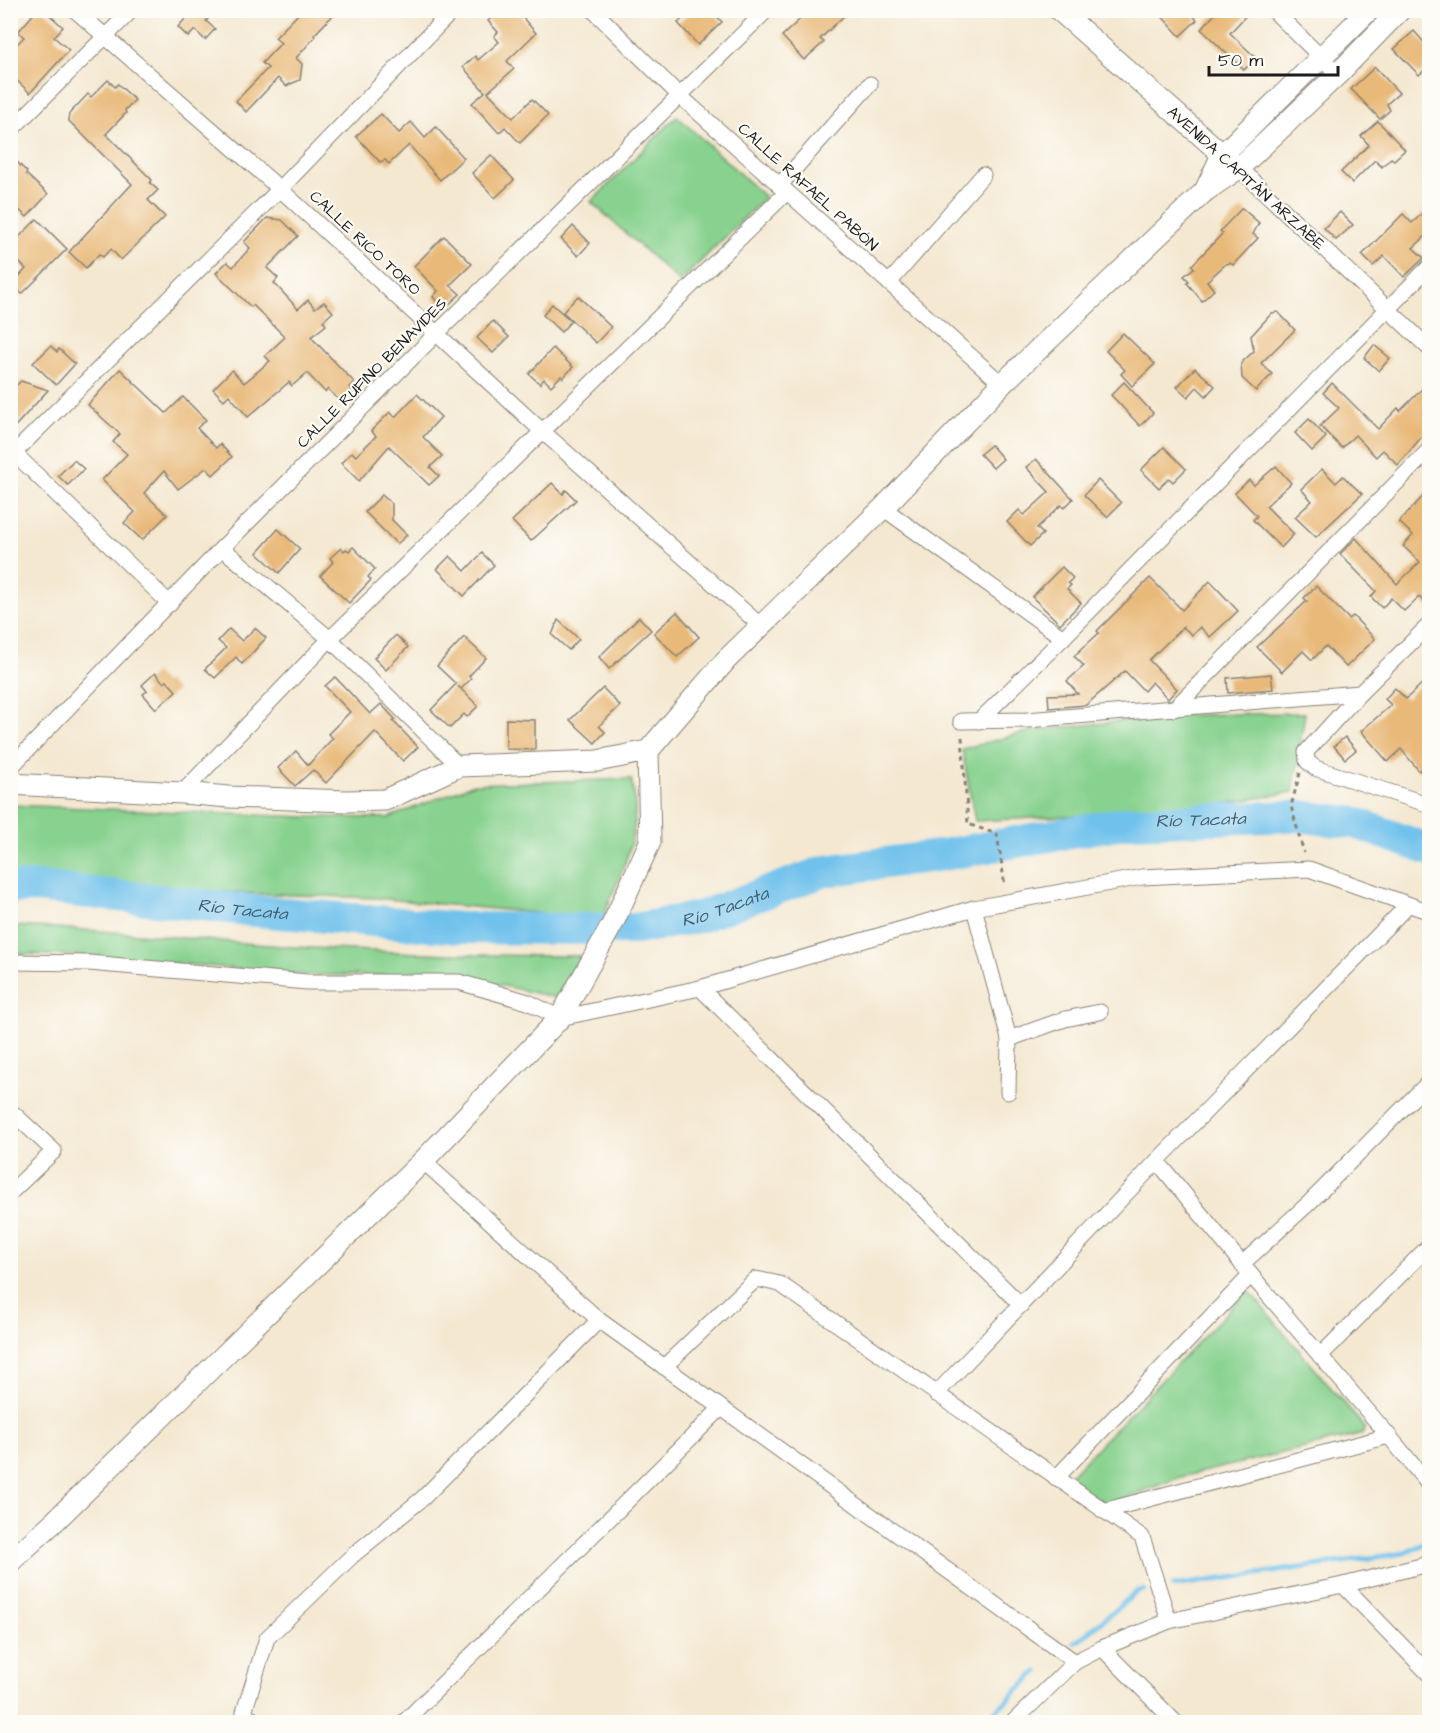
<svg xmlns="http://www.w3.org/2000/svg" width="1440" height="1733" viewBox="0 0 1440 1733" font-family="'Architects Daughter',sans-serif">
  <rect width="100%" height="100%" fill="#fdfcf7"/>
  <filter id="ink" filterUnits="userSpaceOnUse"><feTurbulence type="fractalNoise" baseFrequency=".0167" numOctaves="2"/><feDisplacementMap in="SourceGraphic" scale="12" xChannelSelector="R" yChannelSelector="G"/><feConvolveMatrix kernelMatrix="1 2 1 2 8 2 1 2 1" color-interpolation-filters="sRGB"/></filter>
  <filter id="wash" filterUnits="userSpaceOnUse"><feTurbulence type="fractalNoise" baseFrequency=".008" numOctaves="4" result="noise"/><feDisplacementMap in="SourceGraphic" scale="24" xChannelSelector="R" yChannelSelector="G"/><feGaussianBlur stdDeviation="1.35" result="paint"/><feColorMatrix in="noise" values="0 0 0 0 0 0 0 0 0 0 0 0 0 0 0 0 0 1.4 0 .05"/><feComposite in="paint" operator="in"/></filter>
  <g filter="url(#wash)">
    <rect width="100%" height="100%" fill="#f4e8d1"/>
    <!-- green -->
    <g fill="#88d28f" stroke="#527756" stroke-width="1.5">
      <path d="M677,116L765,197L680,282L591,202Z"/>
      <path d="M1305,713L1293,792L1183,810L975,821L962,749L1030,731L1178,715Z"/>
      <path d="M631,779C645,831 621,873 602,919L375,898L11,884V805L306,817L388,818L474,784Z"/>
      <path d="M11,926C111,929 211,942 311,948C401,953 490,956 580,956L556,998L461,976L307,975L98,956L11,954Z"/>
      <path d="M1248,1290L1365,1428L1363,1434L1181,1477L1106,1505L1068,1478Z"/>
    </g>
    <g fill="none" stroke-linecap="round" stroke-linejoin="round">
      <!-- stream -->
      <g stroke="#70c1ec" stroke-width="5">
        <path d="M1173,1586L1405,1553L1430,1541"/>
        <path d="M1074,1642L1079,1640L1138,1591L1144,1590"/>
        <path d="M984,1722L1038,1671"/>
      </g>
      <!-- river -->
      <path stroke="#70c1ec" stroke-width="32" id="s1" d="M10,888L37,887L256,911L459,928L636,929L699,917L825,871L937,856L1128,822L1298,816L1356,823L1430,850"/>
    </g>
    <g id="blocks">
      <!-- building -->
      <g fill="#e9b979">
        <path d="M37,10H44L63,27L54,37L69,50L30,93L10,74V51L24,37L18,32Z"/>
        <path d="M177,10H217L206,21L215,29L205,40L195,30L188,37L178,27L186,18Z"/>
        <path d="M302,10H338L314,35L315,37L296,58L302,64L300,80L286,86L278,78L246,112L236,101L268,68L262,63L281,43L275,38Z"/>
        <path d="M499,10H516L536,33L507,61L514,69L488,92L513,118L532,99L548,115L520,143L505,127L499,133L472,103L485,92L463,67L475,56L478,60L499,42L494,36L498,32L488,21Z"/>
        <path d="M692,10H711L722,22L698,45L678,23Z"/>
        <path d="M810,10H850L820,39L824,42L804,60L782,36Z"/>
        <path d="M1156,10H1188L1197,20L1180,36Z"/>
        <path d="M1219,10H1251L1230,33L1256,58L1244,70L1201,29Z"/>
        <path d="M1414,31L1430,49V65L1419,75L1394,49Z"/>
        <path d="M1375,67L1399,93L1387,104L1390,110L1380,119L1351,89Z"/>
        <path d="M108,80L115,87L118,84L135,100L125,110L126,113L106,134L152,180L150,183L158,190L148,200L165,217L121,260L111,249L103,257L99,254L86,268L69,252L132,184L68,120L69,114L88,94L91,97Z"/>
        <path d="M381,114L399,133L411,122L425,138L436,127L464,158L440,180L409,145L389,164L385,160L380,162L356,136Z"/>
        <path d="M1378,121L1405,150L1394,160L1391,158L1382,167L1375,160L1352,183L1341,172L1369,145L1361,136Z"/>
        <path d="M491,155L514,180L495,198L472,173Z"/>
        <path d="M17,162L27,172L26,174L48,194L27,217L10,202V169Z"/>
        <path d="M1430,206V232L1413,248L1424,258L1404,277L1384,256L1373,266L1362,255L1403,214L1412,223Z"/>
        <path d="M1242,208L1259,223L1253,234L1258,238L1233,265L1230,263L1226,264L1207,281L1214,290L1202,301L1187,283L1189,281L1184,276L1194,268L1192,265L1223,233L1220,231Z"/>
        <path d="M1340,212L1353,225L1336,240L1324,228Z"/>
        <path d="M267,218L282,220L298,236L267,268L278,278L274,283L298,309L308,300L315,308L324,302L333,312L323,321L326,325L311,337L354,382L349,387L354,392L342,403L328,389L325,392L307,373L292,386L289,382L248,417L229,395L224,400L213,389L232,370L244,383L270,361L265,356L285,337L253,305L251,307L216,273L227,262L233,267L250,248L244,242Z"/>
        <path d="M37,219L67,249L22,294L12,284L26,269L10,253V246Z"/>
        <path d="M573,226L590,243L578,256L561,239Z"/>
        <path d="M444,236L472,264L450,285L460,294L444,309L433,297L438,291L414,266Z"/>
        <path d="M578,296L611,327L596,343L563,312Z"/>
        <path d="M552,304L571,321L561,332L543,315Z"/>
        <path d="M1278,312L1295,330L1261,363L1272,374L1256,391L1242,378L1241,363L1254,351L1251,336L1272,313Z"/>
        <path d="M493,321L509,337L493,353L477,338Z"/>
        <path d="M1123,333L1155,364L1132,386L1121,374L1125,370L1106,351Z"/>
        <path d="M1374,345L1390,358L1379,371L1364,358Z"/>
        <path d="M51,346L57,352L59,349L75,364L56,385L33,363Z"/>
        <path d="M553,348L573,367L563,378L561,376L551,386L544,379L540,384L529,374Z"/>
        <path d="M1195,368L1215,386L1206,396L1197,387L1188,397L1177,387Z"/>
        <path d="M120,369L166,413L183,397L206,420L197,428L216,448L220,444L232,457L213,475L206,468L178,489L164,471L144,493L167,515L142,540L124,523L135,512L102,480L127,454L113,442L120,434L88,405Z"/>
        <path d="M21,381L48,390L10,432V391Z"/>
        <path d="M1430,381V427L1398,465L1383,450L1376,457L1355,435L1342,448L1320,426L1339,408L1323,393L1332,383L1378,429L1398,408L1400,411Z"/>
        <path d="M1124,382L1153,413L1140,426L1111,395Z"/>
        <path d="M417,394L441,417L423,437L442,456L430,467L439,476L429,485L389,446L359,481L341,463L352,452L356,456L376,436L371,431L390,412L395,417Z"/>
        <path d="M1309,419L1326,437L1312,451L1295,433Z"/>
        <path d="M991,445L1003,459L993,468L980,454Z"/>
        <path d="M1164,447L1186,469L1173,482L1169,478L1159,488L1141,470Z"/>
        <path d="M1036,459L1073,499L1064,508L1061,505L1037,528L1043,534L1030,546L1007,522L1019,510L1024,515L1049,492L1026,467Z"/>
        <path d="M74,460L84,469L68,485L58,476Z"/>
        <path d="M1276,466L1291,483L1266,506L1294,534L1281,548L1253,520L1257,516L1235,493L1249,480L1254,485Z"/>
        <path d="M1322,469L1336,483L1343,476L1362,494L1316,537L1295,517L1312,501L1301,489Z"/>
        <path d="M1098,480L1121,503L1107,517L1084,495Z"/>
        <path d="M552,483L563,494L566,490L576,500L531,541L512,521Z"/>
        <path d="M1430,489V608L1419,597L1404,611L1391,598L1382,608L1371,597L1376,591L1340,554L1356,538L1397,584L1420,562L1403,546L1413,535L1399,522Z"/>
        <path d="M382,495L392,504V520L407,535L397,544L365,512Z"/>
        <path d="M278,529L300,549L279,573L257,553Z"/>
        <path d="M353,547L375,569L368,577L371,580L349,603L320,576L333,562L330,558L341,548L344,551L346,549L349,551Z"/>
        <path d="M482,553L494,565L464,596L437,569L450,556L465,571Z"/>
        <path d="M1062,567L1073,578L1068,583L1071,585L1067,589L1081,603L1060,624L1032,597Z"/>
        <path d="M1150,578L1182,610L1210,581L1238,611L1210,637L1200,627L1192,635L1183,627L1149,660L1177,689L1168,699L1152,682L1144,691L1125,671L1086,705L1049,708L1048,695L1078,694L1067,681L1084,666L1074,656L1099,633L1097,631Z"/>
        <path d="M1316,586L1349,619L1353,616L1375,639L1346,667L1326,646L1312,660L1303,651L1282,672L1257,647L1307,601L1304,598Z"/>
        <path d="M677,612L699,637L677,657L654,633Z"/>
        <path d="M639,617L651,630L609,669L599,657Z"/>
        <path d="M558,620L579,639L569,650L552,635Z"/>
        <path d="M255,628L266,638L242,664L236,657L215,678L205,669L226,648L218,641L229,629L242,641Z"/>
        <path d="M396,635L408,647L386,670L374,658Z"/>
        <path d="M464,637L486,658L469,676L471,679L461,689L458,686L478,706L467,717L464,714L450,728L431,710L456,684L437,666Z"/>
        <path d="M155,673L164,683L167,681L176,691L156,709L143,694L147,691L142,685Z"/>
        <path d="M1271,674L1273,689L1228,693L1227,678Z"/>
        <path d="M1430,676V762L1419,771L1401,749L1388,762L1361,731L1391,705L1385,699L1395,688L1406,699Z"/>
        <path d="M335,677L370,714L381,704L395,719L393,721L418,747L403,761L375,732L326,783L313,770L295,786L278,768L296,751L308,765L333,738L328,734L350,712L325,686Z"/>
        <path d="M603,688L620,706L599,726L605,732L595,743L570,720Z"/>
        <path d="M506,719L535,720V750L506,749Z"/>
        <path d="M1345,737L1356,750L1345,759L1334,746Z"/>
      </g>
    </g>
  </g>
  <g filter="url(#ink)">
    <use href="#blocks" fill-opacity="0" stroke="#888276" stroke-width="1.5"/>
    <g fill="none" stroke-linecap="round" stroke-linejoin="round">
      <defs>
        <g id="street">
          <path d="M75,10L280,189L542,431L761,626"/>
          <path d="M593,10L680,96L1002,384"/>
          <path d="M1273,10L1338,74"/>
          <path d="M10,131L132,10"/>
          <path d="M1239,168L1430,349"/>
          <path d="M779,186L870,84"/>
          <path d="M889,283L983,175"/>
          <path d="M10,449L170,604"/>
          <path d="M10,457L280,189L453,10"/>
          <path d="M883,508L1063,638"/>
          <path d="M222,548L330,639L459,766"/>
          <path d="M1430,624L1360,693L1306,752L1307,761L1315,768L1430,805"/>
          <path d="M1174,709L1430,449"/>
          <path d="M961,721L1027,720L1360,693"/>
          <path d="M979,721L1063,638L1430,266"/>
          <path d="M10,768L222,548L436,334L767,10"/>
          <path d="M182,793L330,639L786,193"/>
          <path d="M974,908L1009,1039L1008,1092"/>
          <path d="M10,962L89,963L307,982H459L528,1002L560,1018L700,988L974,908L1142,877L1309,869L1430,912"/>
          <path d="M700,988L1021,1305"/>
          <path d="M1009,1039L1065,1019L1100,1012"/>
          <path d="M10,1114H14L54,1151L10,1193"/>
          <path d="M423,1161L599,1320L1075,1662"/>
          <path d="M1157,1161L1251,1275L1389,1436L1430,1486"/>
          <path d="M1242,1264L1309,1203L1430,1081"/>
          <path d="M1320,1356L1430,1245"/>
          <path d="M664,1367L756,1279L780,1284L1142,1537L1169,1621"/>
          <path d="M936,1394L1157,1161L1408,905"/>
          <path d="M1056,1478L1251,1275"/>
          <path d="M1103,1511L1389,1436"/>
          <path d="M1343,1585L1430,1675"/>
          <path d="M1102,1648L1175,1722"/>
          <path d="M255,1722L244,1712L267,1638L352,1556L423,1498L599,1320"/>
          <path d="M404,1722L721,1408"/>
          <path d="M1013,1722L1075,1662L1102,1648L1169,1621L1343,1585L1421,1566L1430,1562"/>
        </g>
        <g id="secondary">
          <path d="M1059,10L1232,163"/>
          <path d="M1205,191L1222,155L1369,10"/>
          <path d="M10,784L182,793L229,797L347,801L385,800L459,766L597,761L648,751"/>
          <path d="M10,1562L56,1520L423,1161L560,1018L613,923L650,842L648,751L727,659L883,508L1002,384L1205,191L1239,168L1338,74L1400,10"/>
        </g>
      </defs>
      <!-- street casing -->
      <use href="#street" stroke="#888276" stroke-width="17"/>
      <!-- secondary casing -->
      <use href="#secondary" stroke="#888276" stroke-width="23"/>
      <!-- path -->
      <g stroke="#888276" stroke-width="3" stroke-dasharray="4.5 4.5" stroke-linecap="butt">
        <path d="M962,737L968,824L997,834L1005,886"/>
        <path d="M1300,773L1291,806L1304,853"/>
      </g>
      <!-- street -->
      <use href="#street" stroke="#fff" stroke-width="15"/>
      <!-- secondary -->
      <use href="#secondary" stroke="#fff" stroke-width="21"/>
    </g>
  </g>
  <g text-anchor="middle" dominant-baseline="central" stroke-width="4.5" stroke-linejoin="round" paint-order="stroke">
    <!-- street labels -->
    <g font-size="16" fill="#1c1c1c" stroke="#fdfcf7">
      <text transform="translate(1246 178) rotate(42)">AVENIDA CAPITÁN ARZABE</text>
      <text transform="translate(808 187) rotate(42)">CALLE RAFAEL PABÓN</text>
      <text transform="translate(365 243) rotate(43)">CALLE RICO TORO</text>
      <text transform="translate(372 373) rotate(-45)">CALLE RUFINO BENAVIDES</text>
    </g>
    <!-- water labels -->
    <g font-size="18" font-style="italic" fill="#3e5e6f" stroke="#fdfcf7">
      <text stroke="none"><textPath href="#s1" startOffset="1206">Río Tacata</textPath></text>
      <text stroke="none"><textPath href="#s1" startOffset="720">Río Tacata</textPath></text>
      <text stroke="none"><textPath href="#s1" startOffset="234">Río Tacata</textPath></text>
    </g>
  </g>
  <!-- margin -->
  <rect width="1440" height="1733" fill="none" stroke="#fdfcf7" stroke-width="36"/>
  <!-- scale -->
  <path d="M1209 66v9h129v-9" fill="none" stroke="#1c1c1c" stroke-width="3"/>
  <text x="1218" y="66" font-size="18" fill="#1c1c1c" stroke="#fdfcf7" stroke-width="4.5" paint-order="stroke">50 m</text>
</svg>
